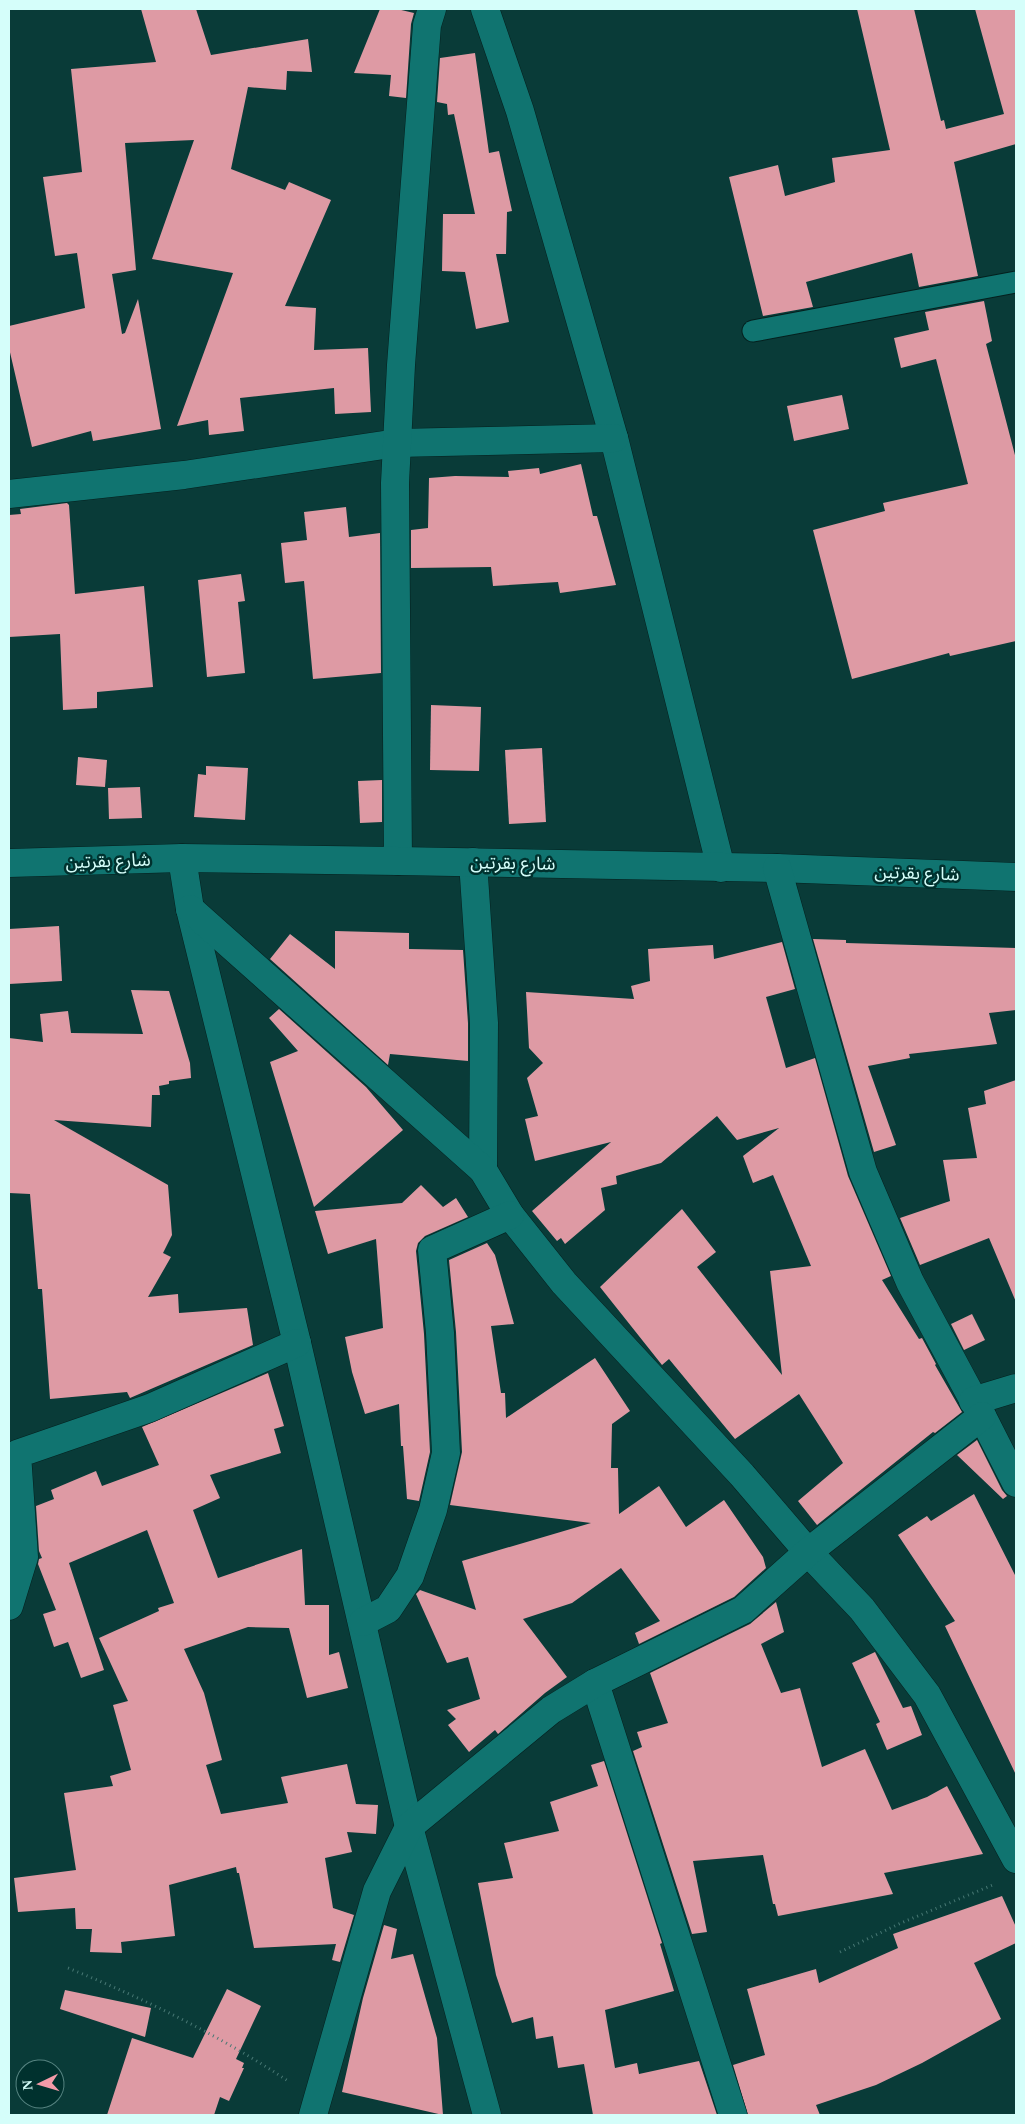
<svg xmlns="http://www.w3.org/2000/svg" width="1025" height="2124" viewBox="0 0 1025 2124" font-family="'Times New Roman','Noto Sans Arabic',serif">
  <rect width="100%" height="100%" fill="#093b38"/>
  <!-- building -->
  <g fill="#de9aa4">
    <path d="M141,9H196L211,55L308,39L312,72L287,71L286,90L248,87L231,169L285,190L289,182L331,200L285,306L316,308L314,350L368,348L371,412L335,414L334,388L240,398L244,431L209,435L208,420L177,426L233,273L152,259L194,140L125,143L136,270L112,274L122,334L125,333L138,299L161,429L93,441L91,431L32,447L9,348V326L85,308L77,253L55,256L43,177L82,172L71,69L156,62Z"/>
    <path d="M380,9H397L414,13L411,24L406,98L389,96L391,75L354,73Z"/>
    <path d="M857,9H914L941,121L944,120L946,129L1004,114L975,9H1016V144L954,162L978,276L919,287L912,253L806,282L813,307L763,316L729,177L778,165L785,196L835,182L832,158L890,150Z"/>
    <path d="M475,53L489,153L499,151L512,211L507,212L506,254H496L509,322L476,329L465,272L442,271L443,214H475L454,114L448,115L447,104L437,102L440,58Z"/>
    <path d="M984,301L992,341L986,344L1016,459V641L950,656L949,653L852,679L813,530L885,511L883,503L968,484L936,359L901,368L894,338L929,330L925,312Z"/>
    <path d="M842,395L849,429L794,441L787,406Z"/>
    <path d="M581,464L593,516H597L616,585L560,593L558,582L493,586L491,567L411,568V530L428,528L429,478L455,476L509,477L508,471L539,468L540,474Z"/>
    <path d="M67,503L69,505L75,594L144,586L153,687L97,692V708L63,710L60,634L9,637V515L21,514L20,509Z"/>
    <path d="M346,507L349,537L380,533L381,673L313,679L304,581L285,583L281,543L307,540L304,512Z"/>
    <path d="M241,574L245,601L238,602L245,673L207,677L198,580Z"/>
    <path d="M431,705L481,707L479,771L430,770Z"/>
    <path d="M542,748L546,822L509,824L505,750Z"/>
    <path d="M78,757L107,760L105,787L76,785Z"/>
    <path d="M206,766L248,768L245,820L194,817L198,774L206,775Z"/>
    <path d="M382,780V822L360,823L358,781Z"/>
    <path d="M140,787L142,818L109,819L108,788Z"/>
    <path d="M59,926L62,981L9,984V929Z"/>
    <path d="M335,931L409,933V949L463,950L468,1023V1061L390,1054L388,1065L270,959L290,934L335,969Z"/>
    <path d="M813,939L846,940V943L1016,948V1010L989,1013L997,1044L909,1054L910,1058L868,1066L896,1145L874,1152Z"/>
    <path d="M782,942L795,989L766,997L786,1068L815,1058L848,1176L891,1276L882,1280L919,1339L922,1338L936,1364L935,1365L962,1412L935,1433L933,1432L817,1525L798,1501L843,1463L799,1394L735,1439L669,1359L662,1365L600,1287L682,1209L716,1252L697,1267L782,1375L770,1271L811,1266L773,1175L753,1183L743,1156L779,1128L737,1140L717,1116L661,1163L616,1176L617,1184L601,1188L605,1210L565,1244L561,1238L557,1241L532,1211L611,1142L535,1161L525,1119L538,1116L527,1078L543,1063L529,1048L526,992L634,999L631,986L650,981L648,949L713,945L714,959Z"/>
    <path d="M131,990L169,991L190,1063L191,1078L169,1081V1084L159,1086L160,1095H152L151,1127L54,1120L168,1185L172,1235L163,1253L171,1257L148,1297L178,1294L179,1313L247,1308L253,1345L130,1398L127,1392L50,1399L42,1289H38L30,1194L9,1193V1038L43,1042L40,1014L68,1011L71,1033L143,1034Z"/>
    <path d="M279,1009L366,1087L403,1130L314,1207L270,1062L298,1051L269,1018Z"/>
    <path d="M1016,1080V1302L989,1238L920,1265L900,1218L950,1201L943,1160L977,1158L968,1108L986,1104L984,1091Z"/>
    <path d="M421,1185L443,1207L456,1198L468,1217L425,1236L418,1243L416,1251L424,1334L430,1452L419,1501L407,1499L403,1446H401L399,1404L365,1414L352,1372L345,1337L383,1328L376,1239L328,1254L315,1211L402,1203Z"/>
    <path d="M487,1243L495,1255L514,1324L491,1326L501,1393H505L506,1418L595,1358L630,1411L612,1424L611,1468H618L619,1514L659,1486L686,1527L724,1500L763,1557L766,1568L734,1597L639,1644L635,1633L660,1621L621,1568L572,1603L523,1619L567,1677L545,1693L498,1734L495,1730L469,1752L448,1725L456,1719L447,1710L480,1699L468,1657L447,1663L416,1594L420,1590L476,1610L462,1561L591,1523L450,1505L462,1452L456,1332L449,1260Z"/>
    <path d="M972,1314L985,1340L964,1350L951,1324Z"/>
    <path d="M268,1373L284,1426L274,1429L281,1453L210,1475L220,1498L193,1510L218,1578L302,1549L305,1605H329V1655L339,1652L348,1688L307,1698L289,1628L248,1627L184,1649L204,1693L222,1760L206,1765L221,1814L288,1803L281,1777L347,1764L356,1804L378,1805L376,1834L347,1832L352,1852L325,1858L333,1908L354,1915L340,1962L332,1960L336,1944L254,1948L239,1873H237L236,1867L169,1885L175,1936L121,1942L122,1953L90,1952L92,1929H76L75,1908L18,1912L14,1878L76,1870L64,1793L113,1786L110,1776L131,1770L113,1705L128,1701L99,1638L159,1611L158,1608L174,1603L147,1530L69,1563L104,1670L81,1678L68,1642L54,1647L43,1614L56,1610L38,1564L39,1559L42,1558L39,1551L36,1506L54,1499L51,1490L96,1471L102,1486L159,1465L142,1427Z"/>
    <path d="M977,1440L1002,1490L1007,1496L1003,1499L957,1455Z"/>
    <path d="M974,1494L1016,1577V1775L945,1626L955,1621L898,1535L927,1516L931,1521Z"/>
    <path d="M776,1602L784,1632L761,1644L781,1693L800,1688L822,1767L865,1749L892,1810L927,1797L947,1786L983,1854L884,1873L893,1894L778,1916L775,1904H773L763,1855L693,1861L707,1932L692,1934L633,1751L642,1747L637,1732L668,1723L650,1673L750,1624Z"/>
    <path d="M875,1652L903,1708L911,1706L922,1735L887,1750L876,1724L880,1722L852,1663Z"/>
    <path d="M604,1761L662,1943L660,1944L674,1991L605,2010L615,2068L637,2063L639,2074L699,2061L717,2115H593L584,2064L558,2068L553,2036L536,2039L533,2017L512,2023L496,1975L478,1883L513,1878L504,1843L559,1831L550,1802L598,1786L591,1765Z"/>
    <path d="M1002,1896L1016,1927V1943L974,1963L1001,2019L922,2063L876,2085L816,2105L820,2115H748L733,2065L765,2055L747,1989L816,1969L819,1983L898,1948L893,1934Z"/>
    <path d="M384,1925L397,1929L391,1959L413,1954L437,2038L443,2115L342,2092L363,1998Z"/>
    <path d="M227,1989L261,2006L236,2059L244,2063L242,2068H244L229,2101L220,2097L214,2115H107L132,2038L193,2058Z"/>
    <path d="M65,1990L151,2008L145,2037L60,2009Z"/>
  </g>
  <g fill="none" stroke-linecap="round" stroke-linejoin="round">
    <defs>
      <path id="service" d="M753,331L1016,282"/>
      <g id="minor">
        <path d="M485,9L520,111L614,438L721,868"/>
        <path d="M9,494L184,475L397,443L614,438"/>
        <path d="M182,858L190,909L297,1343L409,1827L487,2115"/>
        <path d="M398,861L395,483L401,365L427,25L432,9"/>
        <path d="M473,862L484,1023L483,1170"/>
        <path d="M9,863L182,858L398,861L777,868L1016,877"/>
        <path d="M777,868L863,1172L910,1282L982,1416L1016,1483"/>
        <path d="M190,909L483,1170L510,1215L564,1283L742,1475L808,1552L862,1609L927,1695L1016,1859"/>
        <path d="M973,1401L1016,1388"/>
        <path d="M9,1606L24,1557L17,1454L150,1408L297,1343"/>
        <path d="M363,1622L388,1609L410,1576L433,1510L446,1453L440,1333L432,1250L510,1215"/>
        <path d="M595,1683L733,2115"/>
        <path d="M313,2115L377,1891L409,1827L551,1710L595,1683L743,1610L808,1552L982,1416"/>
      </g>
    </defs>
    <!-- service casing -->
    <use href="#service" stroke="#04201e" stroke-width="23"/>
    <!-- minor casing -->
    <use href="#minor" stroke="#04201e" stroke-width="29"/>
    <!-- path -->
    <g stroke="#487874" stroke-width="3" stroke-dasharray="1 4" stroke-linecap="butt">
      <path d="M840,1952L901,1923L995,1884"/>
      <path d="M68,1968C145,1999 219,2035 288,2081"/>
    </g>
    <!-- service -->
    <use href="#service" stroke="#107470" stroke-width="21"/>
    <!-- minor -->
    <use href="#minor" stroke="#107470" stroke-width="28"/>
  </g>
  <g text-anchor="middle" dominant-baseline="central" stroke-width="5" stroke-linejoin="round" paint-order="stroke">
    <!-- street labels -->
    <g font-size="18" fill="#d5fefa" stroke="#00312e">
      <text transform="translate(108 861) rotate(-2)">شارع بقرتين</text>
      <text transform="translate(513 863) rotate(1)">شارع بقرتين</text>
      <text transform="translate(917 873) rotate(2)">شارع بقرتين</text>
    </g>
  </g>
  <!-- border -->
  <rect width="1025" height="2124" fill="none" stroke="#d5fefa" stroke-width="20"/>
  <!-- north arrow -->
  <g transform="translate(40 2084) rotate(265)"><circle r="24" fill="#00312e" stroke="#558380"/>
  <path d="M0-4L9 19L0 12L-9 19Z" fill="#f39aa8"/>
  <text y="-8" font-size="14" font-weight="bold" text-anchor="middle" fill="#d5fefa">N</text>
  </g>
</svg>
